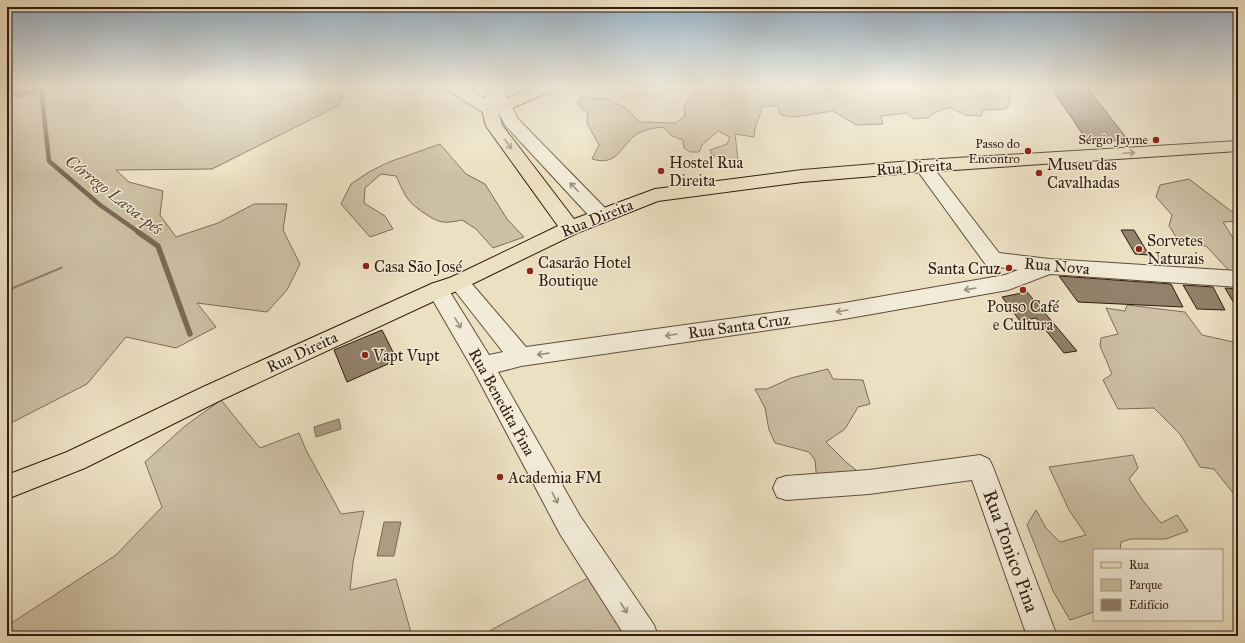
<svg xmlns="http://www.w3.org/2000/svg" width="1245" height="643" viewBox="0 0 1245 643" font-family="'IM FELL Great Primer',serif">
  <rect width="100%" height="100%" fill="#ebe0c1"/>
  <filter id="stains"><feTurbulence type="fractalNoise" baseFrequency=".005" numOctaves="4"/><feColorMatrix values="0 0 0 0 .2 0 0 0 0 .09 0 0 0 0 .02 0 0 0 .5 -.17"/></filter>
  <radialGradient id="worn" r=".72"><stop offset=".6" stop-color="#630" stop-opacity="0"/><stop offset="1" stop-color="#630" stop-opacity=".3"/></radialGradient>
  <!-- green -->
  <g fill="#ccbfa3" stroke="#7f6d58">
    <path d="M7,86H348L338,106L212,169L116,170L129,182L163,191L160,215L176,237L218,223L254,204H287L283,230L300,264L287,290L267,312L197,303L216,327L176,348L126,337L87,384L7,425V291L62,268V267L7,290Z"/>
    <path d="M716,86H725L744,91L762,87L761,86H1010V104L1006,109L983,110L981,116L964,115L950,107L936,112L927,118L914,119L907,113L881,116L883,124L856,125L833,111L794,117L781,115L777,106H763L755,128L754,137L735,134L738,160L735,164L712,155L710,150L727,144L730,137L718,131L702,145L699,152H690L684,148L683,140L672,136L663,127C653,128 641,130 633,137C619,150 616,166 592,159L599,145L587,123L588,114L577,104L582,96L599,99L607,98L627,109L640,122L676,123L685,116L684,107L693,94Z"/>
    <path d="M440,144L466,174L485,184L507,219L524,237L493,248L476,229L462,220C443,224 439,223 424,213C406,201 405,195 396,176L381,174L365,188L364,203L385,216L393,229L370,237L341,204L351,184L369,172L389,162Z"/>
    <path d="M1189,179L1231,211L1238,213V221L1223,222L1238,246V277H1235L1206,246L1180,243L1169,226L1172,215L1156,197L1160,185Z"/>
    <path d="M1127,305L1185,312L1202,335L1238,343V499L1214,469L1200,467L1180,434L1154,408L1118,409L1103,380L1112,374L1100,346L1101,338L1118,334L1106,308L1125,311Z"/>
    <path d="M828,369L833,379L863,380L870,404L858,407L845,429L826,442L846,462L866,478L817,483L815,460L809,452L775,443L769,430L765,408L755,389H767L791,378Z"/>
    <path d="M221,400L260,448L299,433L306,450L341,514L364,511L353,562L350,590L396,579L412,636H7V626L116,555L162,507L145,462L185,426Z"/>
    <path d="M1133,455L1138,468L1129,479L1141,498L1161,523L1177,515L1188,531L1166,539H1131L1121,542L1120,550H1094V612L1070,620L1053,591L1027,525L1036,510L1046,528L1060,542L1086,535L1069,510L1049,467Z"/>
    <path d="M599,572L636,636H480Z"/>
  </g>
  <!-- water -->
  <g fill="#ac9d84" stroke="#7b6955">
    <path d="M339,419L341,429L316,437L314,427Z"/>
    <path d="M384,522H401L394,556H377Z"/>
  </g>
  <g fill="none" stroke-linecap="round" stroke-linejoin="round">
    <!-- stream-far1 -->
    <path stroke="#7b6955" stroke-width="4.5" d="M10,86L17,96L41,88L49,161L100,205L140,233"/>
    <!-- stream -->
    <path stroke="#7b6955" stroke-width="5.5" d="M138,232L158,246L190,334"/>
  </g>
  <!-- building -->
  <g fill="#92816b" stroke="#321b0e">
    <path d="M1050,86H1086L1128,140L1088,142Z"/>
    <path d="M1121,230H1134L1149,255L1135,254Z"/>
    <path d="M1059,276L1171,284L1183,307L1078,302Z"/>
    <path d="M1183,285L1213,287L1225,310L1197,309Z"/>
    <path d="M1225,288L1238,289V310Z"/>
    <path d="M1027,292L1077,351L1064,353L1036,318L1020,321L1002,297Z"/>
    <path d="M382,330L397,360L347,382L334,350Z"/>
  </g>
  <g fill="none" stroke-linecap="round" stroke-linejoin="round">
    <defs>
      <g id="minor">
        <path d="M444,86H462L485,99L488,86H504L503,89L518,119L607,210L610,215L607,220L600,222L593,220L505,125L498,111L496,113L490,115L484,113L446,89Z"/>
        <path d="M923,160L929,162L999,253L1049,259L1238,271V287L1050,274L1008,290L844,319L521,366L498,372L580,516L654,625L658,636H625L560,534L475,373L427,290L431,284L438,282L445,284L489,355L503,352L452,287L449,282L452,277L459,274L466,277L526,347L844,303L1005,275L1018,270L986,265L914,166L917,162Z"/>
        <path d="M980,455L989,459L993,467L1057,636H1027L972,480L869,494L786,500L777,497L773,488L777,479L786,476L869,470Z"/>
      </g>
      <path id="major" d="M538,86H558L556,89L510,109L499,113L502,125L574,219L655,189L802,170L923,160L1238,141V151L923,172L802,182L658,201L577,233L466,287L445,296L219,401L85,468L7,499V475L67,452L203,387L431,284L452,277L558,226L486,126L482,110C484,106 530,89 538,86Z"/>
    </defs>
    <!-- minor casing -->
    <use href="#minor" stroke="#604c3b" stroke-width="2"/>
    <!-- major casing -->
    <use href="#major" stroke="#321b0e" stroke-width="2"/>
    <!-- minor -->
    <use href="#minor" fill="#f2ebd7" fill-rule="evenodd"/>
    <!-- major -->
    <use href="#major" fill="#ebe0c1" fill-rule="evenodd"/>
  </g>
  <!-- one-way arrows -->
  <defs><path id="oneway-shaft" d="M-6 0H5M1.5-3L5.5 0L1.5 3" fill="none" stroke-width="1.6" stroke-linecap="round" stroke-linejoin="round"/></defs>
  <g stroke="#988770">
    <use href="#oneway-shaft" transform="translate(508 144) rotate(53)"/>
    <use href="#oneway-shaft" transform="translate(1129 153) rotate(-3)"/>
  </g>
  <g stroke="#9c8d7d">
    <use href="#oneway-shaft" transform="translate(574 187) rotate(-134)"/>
    <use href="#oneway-shaft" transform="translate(970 289) rotate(170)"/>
    <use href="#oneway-shaft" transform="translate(842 311) rotate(171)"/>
    <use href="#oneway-shaft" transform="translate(458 323) rotate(59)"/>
    <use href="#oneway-shaft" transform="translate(671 335) rotate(172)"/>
    <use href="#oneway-shaft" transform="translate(543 354) rotate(172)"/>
    <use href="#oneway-shaft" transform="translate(555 498) rotate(62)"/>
    <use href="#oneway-shaft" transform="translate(624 608) rotate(57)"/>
  </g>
  <!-- sky -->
  <linearGradient id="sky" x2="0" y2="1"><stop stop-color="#90abc0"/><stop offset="0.49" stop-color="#f6f1e3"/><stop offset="1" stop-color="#f6f1e3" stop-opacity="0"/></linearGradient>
  <rect width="1245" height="176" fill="url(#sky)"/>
  <!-- markers -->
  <g fill="#8f2418" stroke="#f2ebd7" stroke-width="1.5">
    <circle cx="1156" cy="140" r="4"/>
    <circle cx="1028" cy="151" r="4"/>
    <circle cx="661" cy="171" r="4"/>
    <circle cx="1039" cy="173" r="4"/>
    <circle cx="1139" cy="249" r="4"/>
    <circle cx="366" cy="266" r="4"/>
    <circle cx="1009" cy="268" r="4"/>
    <circle cx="530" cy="271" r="4"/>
    <circle cx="1023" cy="290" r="4"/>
    <circle cx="365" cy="355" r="4"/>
    <circle cx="500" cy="477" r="4"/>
  </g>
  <g text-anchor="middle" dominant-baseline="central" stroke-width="3" stroke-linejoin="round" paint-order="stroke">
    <!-- far-poi labels -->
    <g font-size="13" fill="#321b0e" stroke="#f2ebd7" text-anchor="end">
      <text x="1148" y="140">Sérgio Jayme</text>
      <text x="1020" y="144">Passo do<tspan x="1020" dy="15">Encontro</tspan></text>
    </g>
    <!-- poi labels -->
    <g font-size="16" fill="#321b0e" stroke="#f2ebd7" text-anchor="start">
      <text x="669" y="162">Hostel Rua<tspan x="669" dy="18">Direita</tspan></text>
      <text x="1047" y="164">Museu das<tspan x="1047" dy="18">Cavalhadas</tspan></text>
      <text x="1147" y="240">Sorvetes<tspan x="1147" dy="18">Naturais</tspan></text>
      <text x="538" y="262">Casarão Hotel<tspan x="538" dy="18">Boutique</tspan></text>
      <text x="374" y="266">Casa São José</text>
      <text x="1001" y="268" text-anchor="end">Santa Cruz</text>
      <text x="1023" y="306" text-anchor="middle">Pouso Café<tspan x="1023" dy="18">e Cultura</tspan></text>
      <text x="373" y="355">Vapt Vupt</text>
      <text x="508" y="477">Academia FM</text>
    </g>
    <!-- street labels -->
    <g font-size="16" fill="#321b0e" stroke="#f2ebd7">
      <text transform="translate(914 167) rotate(-4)">Rua Direita</text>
      <text transform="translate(597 218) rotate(-22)">Rua Direita</text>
      <text transform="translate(1057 266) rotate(5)">Rua Nova</text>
      <text transform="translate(739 326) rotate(-8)">Rua Santa Cruz</text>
      <text transform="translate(302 352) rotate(-25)">Rua Direita</text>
      <text transform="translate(502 402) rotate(61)">Rua Benedita Pina</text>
    </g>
    <!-- water labels -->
    <g font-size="17" font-style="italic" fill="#5d4837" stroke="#f2ebd7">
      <text transform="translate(114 195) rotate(38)">Córrego Lava-pés</text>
    </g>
    <!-- near-street labels -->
    <g font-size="19" fill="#321b0e" stroke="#f2ebd7">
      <text transform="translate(1011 551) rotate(70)">Rua Tonico Pina</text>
    </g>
  </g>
  <!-- margin -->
  <rect width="1245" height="643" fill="none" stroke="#ebe0c1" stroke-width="24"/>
  <rect x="8" y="8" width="1229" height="627" fill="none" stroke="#321b0e" stroke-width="2"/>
  <rect x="12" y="12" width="1221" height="619" fill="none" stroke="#321b0e"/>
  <!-- legend -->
  <rect x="1093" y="549" width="130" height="72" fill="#f2ebd7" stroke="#a59887"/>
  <rect x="1101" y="562" width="20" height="6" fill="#ebe0c1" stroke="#a59887"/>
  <text x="1129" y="569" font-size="12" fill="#321b0e">Rua</text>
  <rect x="1101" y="579" width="20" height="12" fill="#ccbfa3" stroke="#a59887"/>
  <text x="1129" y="589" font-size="12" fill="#321b0e">Parque</text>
  <rect x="1101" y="599" width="20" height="12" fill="#92816b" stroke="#a59887"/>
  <text x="1129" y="609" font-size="12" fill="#321b0e">Edifício</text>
  <rect width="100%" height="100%" filter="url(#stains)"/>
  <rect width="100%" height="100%" fill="url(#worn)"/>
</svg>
